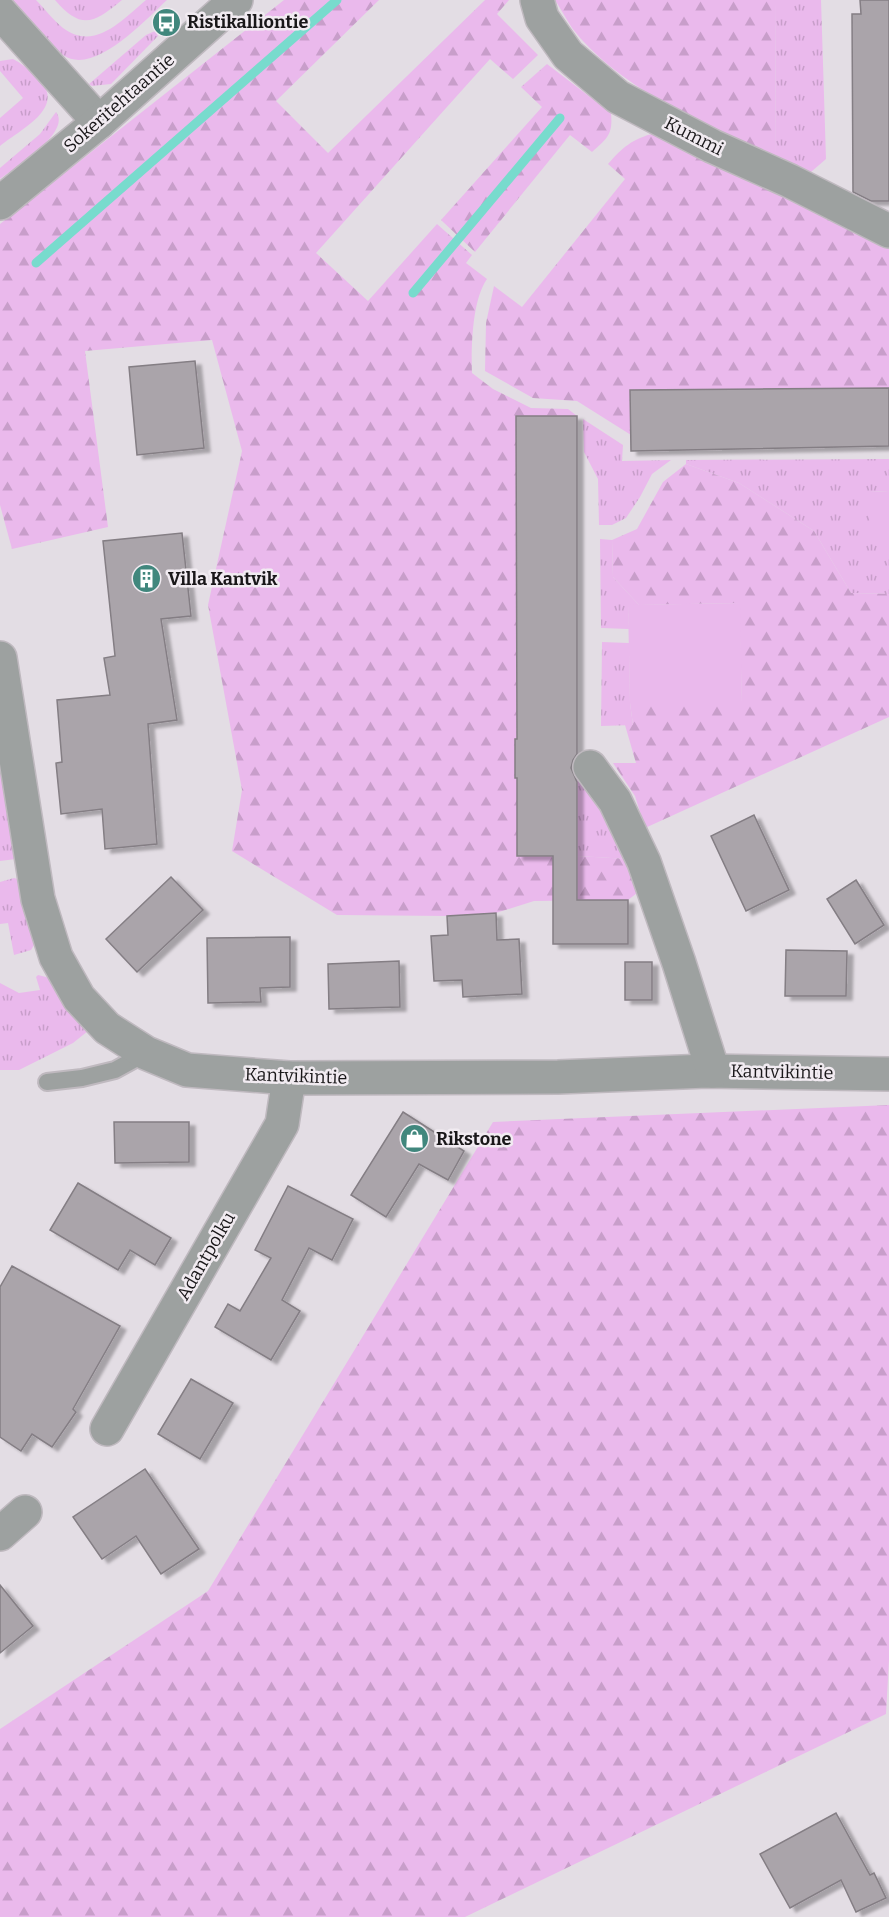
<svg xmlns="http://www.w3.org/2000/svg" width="889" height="1917" viewBox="0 0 889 1917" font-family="Bitter,serif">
  <defs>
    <pattern id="grass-tufts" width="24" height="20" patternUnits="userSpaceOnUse" patternTransform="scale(1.5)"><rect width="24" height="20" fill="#eab9ec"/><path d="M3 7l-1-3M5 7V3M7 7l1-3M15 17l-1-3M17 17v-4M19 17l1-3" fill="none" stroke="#c89eca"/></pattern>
    <pattern id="forest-firs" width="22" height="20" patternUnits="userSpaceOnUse" patternTransform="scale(1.5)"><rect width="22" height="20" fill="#eab9ec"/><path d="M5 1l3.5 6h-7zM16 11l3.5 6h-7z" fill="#c89eca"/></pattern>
    <filter id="shadow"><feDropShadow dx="6" dy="4" stdDeviation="1.5" flood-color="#0004"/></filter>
  </defs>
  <rect width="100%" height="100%" fill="#e3dde4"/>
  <!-- grass -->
  <g fill="url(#grass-tufts)">
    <path d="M12,0H36C45,9 53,20 63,28C95,52 123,19 146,0H167C146,19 94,77 63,55C45,41 27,17 12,0Z"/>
    <path d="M55,0H122C93,24 81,30 55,0Z"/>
    <path d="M775,0H821L826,159L811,172H797L776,161Z"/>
    <path d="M155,31L158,36L111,84L92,86L89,84L146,35Z"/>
    <path d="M13,59C21,63 28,69 35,75C70,106 24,127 0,146V118L23,98L0,71V61Z"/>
    <path d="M56,112C72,132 15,168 0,179V168L40,134Z"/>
    <path d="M583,419L623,445L622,461L671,460L652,474L640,497L626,518L612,525H599L598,479L584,452Z"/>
    <path d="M889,459V491L870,492V541H889V594L851,593L814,531L739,483L686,464V460Z"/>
    <path d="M600,539L612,540L613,577L639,605L628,606L629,629L601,628Z"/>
    <path d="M602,642L629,643L630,703L633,725L601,726Z"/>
    <path d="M0,751L16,859L0,861Z"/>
    <path d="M577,779L598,798L629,859L577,856Z"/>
    <path d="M14,878L21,880L34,945L31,950L14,955L8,923L0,924V882Z"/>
    <path d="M38,975L50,978L93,1027L73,1043L19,1070H0V983L19,993L40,990L36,977Z"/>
  </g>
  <!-- forest -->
  <g fill="url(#forest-firs)">
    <path d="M284,0H379L276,101L328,153L485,0H509L497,14L538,55L513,79L490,59L316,253L368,301L437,224L472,255L466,263L487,279C472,300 471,348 472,373L493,389L531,408L568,409L577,416L524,739H515V777L525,778L517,813V856H577L629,859L641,890L628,900L534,901L496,913L447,916L337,915L232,851L242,790L208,605L242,451L212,340L85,351L108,527L12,549L0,505V224Z"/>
    <path d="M555,0H775L776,161C710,128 618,88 572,28C566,19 561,9 555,0Z"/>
    <path d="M547,64L611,113C613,134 608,138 592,152L570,135L475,252L441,220L542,107L521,87Z"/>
    <path d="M655,133L889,243V388L630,391L631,435L577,401L533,398L485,371L486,323L494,286L522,307L625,179L608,164C623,147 632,139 655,133Z"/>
    <path d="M686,464L739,483L814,531L851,593L889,594V717L645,828L635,796L613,763H636L625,725H633L630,703L742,702L739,603L639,605L613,577L612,540L637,529L663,482Z"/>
    <path d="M889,1105V1660L886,1714L465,1917H0V1729L208,1591L493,1122Z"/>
  </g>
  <!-- green -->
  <g fill="#eab9ec">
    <path d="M889,491V541H870V492Z"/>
    <path d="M740,603L742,703H630L628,605Z"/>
  </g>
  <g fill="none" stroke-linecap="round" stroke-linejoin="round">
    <!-- stream -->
    <g stroke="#78dbcd" stroke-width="9">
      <path d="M36,263L337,0"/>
      <path d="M413,293L560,118"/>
    </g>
  </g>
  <!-- building -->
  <g fill="#aaa4aa" stroke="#847e84" stroke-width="1.5" filter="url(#shadow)">
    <path d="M860,0H889V201H871L853,192L852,14H861Z"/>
    <path d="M195,361L204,448L137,455L129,367Z"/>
    <path d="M889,388V446L631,451L630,390Z"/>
    <path d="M516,416H577V754L573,760L571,768L577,782V900H628V944H553V856H517V778H515V739H517Z"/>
    <path d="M182,533L191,616L161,619L177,720L148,724L157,844L105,849L102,809L61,814L56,763L62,762L57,700L110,695L104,658L115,656L103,541Z"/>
    <path d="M754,815L789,890L746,911L711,836Z"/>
    <path d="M171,877L203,910L137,972L106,939Z"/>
    <path d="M856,880L884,925L855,944L827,899Z"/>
    <path d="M496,913L497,940L519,939L522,994L463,997L462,980L434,981L431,936L448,935L447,916Z"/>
    <path d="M290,937V987L260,988L261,1002L208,1003L207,938Z"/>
    <path d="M786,950L847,951L846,996H785Z"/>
    <path d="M399,961L400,1007L329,1009L328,964Z"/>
    <rect x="625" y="962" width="27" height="38"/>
    <path d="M403,1112L464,1151L448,1180L419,1164L386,1217L351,1195Z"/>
    <path d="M114,1122H189V1162L115,1163Z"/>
    <path d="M78,1183L171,1238L155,1265L130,1250L118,1270L50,1230Z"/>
    <path d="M288,1186L353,1219L332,1260L309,1248L282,1300L300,1311L271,1360L215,1327L228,1304L240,1311L271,1258L255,1250Z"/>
    <path d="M12,1266L120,1326L73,1409L76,1412L52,1447L32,1434L21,1451L0,1437V1287Z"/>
    <path d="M191,1379L233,1403L200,1459L158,1434Z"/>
    <path d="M145,1469L199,1549L161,1574L136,1536L102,1559L73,1517Z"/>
    <path d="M0,1585L33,1626L0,1653Z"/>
    <path d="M836,1813L870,1875L874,1873L886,1898L856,1912L841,1880L790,1908L760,1854Z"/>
  </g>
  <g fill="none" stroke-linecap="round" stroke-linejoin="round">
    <defs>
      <path id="service" d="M47,1082L82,1078L115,1070L146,1053"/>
      <g id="minor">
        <path d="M537,0L542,18L568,55L618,97L712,146L790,181L889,231"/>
        <path d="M0,12L99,122"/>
        <path d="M0,658L38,899L56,957L79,998L107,1028L146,1053L187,1070L289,1078L558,1077L707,1071L889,1074"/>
        <path d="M590,767L615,801L644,862L679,963L713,1071"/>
        <path d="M107,1429L282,1124L289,1078"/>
        <path d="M0,1534L25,1512"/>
      </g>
      <path id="tertiary" d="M0,203L99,122L236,0"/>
    </defs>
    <!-- service casing -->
    <use href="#service" stroke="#bfb9bf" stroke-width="20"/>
    <!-- minor casing -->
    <use href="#minor" stroke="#bfb9bf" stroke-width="36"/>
    <!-- tertiary casing -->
    <use href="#tertiary" stroke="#bfb9bf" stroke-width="36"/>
    <!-- service -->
    <use href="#service" stroke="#9da1a0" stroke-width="16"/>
    <!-- minor -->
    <use href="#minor" stroke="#9da1a0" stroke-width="33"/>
    <!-- tertiary -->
    <use href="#tertiary" stroke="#9da1a0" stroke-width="33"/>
  </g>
  <!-- icons -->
  <defs>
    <symbol id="bus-disc" viewBox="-11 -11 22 22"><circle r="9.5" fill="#41877d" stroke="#f1ebf1"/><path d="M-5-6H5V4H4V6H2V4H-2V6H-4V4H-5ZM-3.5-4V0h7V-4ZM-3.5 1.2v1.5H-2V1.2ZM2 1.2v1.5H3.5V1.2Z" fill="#fff"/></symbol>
    <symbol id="building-disc" viewBox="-11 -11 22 22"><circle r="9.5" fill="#41877d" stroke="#f1ebf1"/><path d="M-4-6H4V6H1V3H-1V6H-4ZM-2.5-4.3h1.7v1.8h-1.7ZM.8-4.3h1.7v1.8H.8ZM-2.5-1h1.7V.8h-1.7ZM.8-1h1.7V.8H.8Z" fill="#fff"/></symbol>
    <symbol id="shop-disc" viewBox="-11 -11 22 22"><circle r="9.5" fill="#41877d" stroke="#f1ebf1"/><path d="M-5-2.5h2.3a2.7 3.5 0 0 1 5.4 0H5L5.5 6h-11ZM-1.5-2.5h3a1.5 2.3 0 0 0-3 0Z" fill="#fff"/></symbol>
  </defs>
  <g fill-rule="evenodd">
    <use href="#bus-disc" x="150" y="6" width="33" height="33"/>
    <use href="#building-disc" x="130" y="562" width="33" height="33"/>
    <use href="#shop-disc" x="398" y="1122" width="33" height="33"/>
  </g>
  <g text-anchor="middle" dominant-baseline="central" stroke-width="5" stroke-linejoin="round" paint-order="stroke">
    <!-- poi labels -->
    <g font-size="18" font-weight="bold" fill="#191719" stroke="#f1ebf1" text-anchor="start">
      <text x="187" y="22">Ristikalliontie</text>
      <text x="168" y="579">Villa Kantvik</text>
      <text x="436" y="1139">Rikstone</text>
    </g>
    <!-- street labels -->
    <g font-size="18" fill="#191719" stroke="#f1ebf1">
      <text transform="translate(119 103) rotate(-41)">Sokeritehtaantie</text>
      <text transform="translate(694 136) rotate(27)">Kummi</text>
      <text transform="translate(782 1072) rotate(1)">Kantvikintie</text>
      <text transform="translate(296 1076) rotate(2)">Kantvikintie</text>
      <text transform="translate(206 1256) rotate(-60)">Adantpolku</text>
    </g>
  </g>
</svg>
